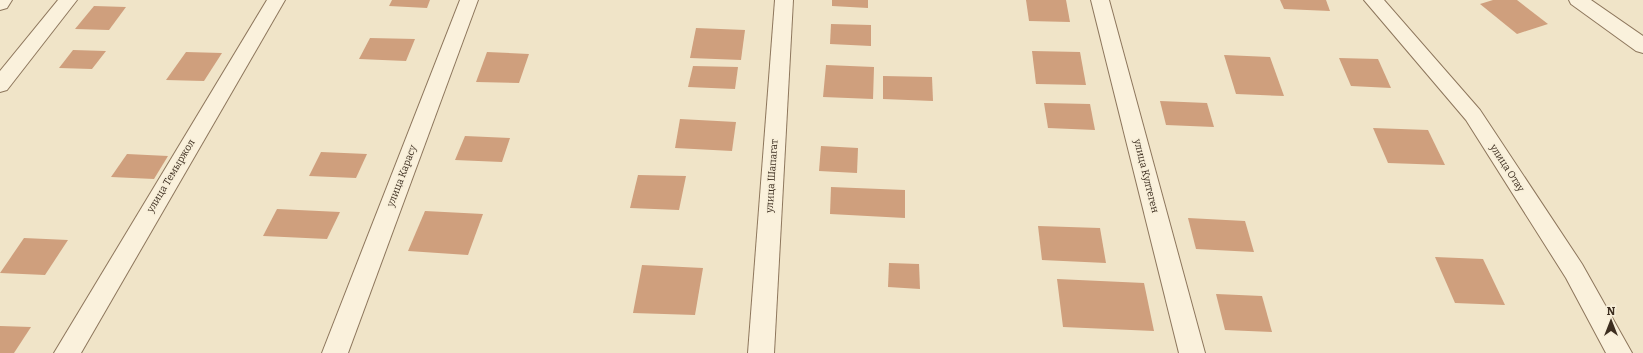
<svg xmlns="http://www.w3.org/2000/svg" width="1643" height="353" viewBox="0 0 1643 353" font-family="Bitter,serif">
  <rect width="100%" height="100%" fill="#f0e4c8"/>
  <!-- building -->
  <g fill="#cf9f7d">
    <path d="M392,0H430L427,8L389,6Z"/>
    <path d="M832,0H868V8L832,6Z"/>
    <path d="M1026,0H1066L1070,22L1029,21Z"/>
    <path d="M1280,0H1326L1330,11L1284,9Z"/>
    <path d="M1493,0H1517L1548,24L1517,34L1480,4Z"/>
    <path d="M94,6L126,7L109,30L75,29Z"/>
    <path d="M831,24L871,25V46L830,44Z"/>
    <path d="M696,28L745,30L741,60L690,58Z"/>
    <path d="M370,38L415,39L406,61L359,59Z"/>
    <path d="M73,50L106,51L92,69L59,68Z"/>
    <path d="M1032,51L1080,52L1086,85L1036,84Z"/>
    <path d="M186,52L222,53L204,81L166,80Z"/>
    <path d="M487,52L529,54L519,83L476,82Z"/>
    <path d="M1224,55L1270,57L1284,96L1236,94Z"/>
    <path d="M1339,58L1378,59L1391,88L1351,86Z"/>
    <path d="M826,65L874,67L873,99L823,97Z"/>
    <path d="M693,66L738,67L735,89L688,87Z"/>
    <path d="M883,76L932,77L933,101L883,99Z"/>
    <path d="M1160,101L1207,103L1214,127L1166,125Z"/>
    <path d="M1044,103L1090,104L1095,130L1048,128Z"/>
    <path d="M680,119L736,122L732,151L675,148Z"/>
    <path d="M1373,128L1428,130L1445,165L1388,163Z"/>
    <path d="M465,136L510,138L502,162L455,160Z"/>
    <path d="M821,146L858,148L857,173L819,171Z"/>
    <path d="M321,152L367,154L356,178L309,176Z"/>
    <path d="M127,154L168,156L154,179L111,177Z"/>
    <path d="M638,175L686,176L679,210L630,208Z"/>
    <path d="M831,187L905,190V218L830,214Z"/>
    <path d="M277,209L340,212L327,239L263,236Z"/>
    <path d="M425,211L483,214L468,255L408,251Z"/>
    <path d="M1188,218L1245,221L1254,252L1196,249Z"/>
    <path d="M1038,226L1100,228L1106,263L1042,260Z"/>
    <path d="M24,238L68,240L45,275L0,273Z"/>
    <path d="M1435,257L1483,259L1505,305L1455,303Z"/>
    <path d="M889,263L919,264L920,289L888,287Z"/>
    <path d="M642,265L703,268L695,315L633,313Z"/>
    <path d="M1057,279L1144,283L1154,331L1063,327Z"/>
    <path d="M1216,294L1262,296L1272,332L1225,330Z"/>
    <path d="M0,326L31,327L14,353H0Z"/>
  </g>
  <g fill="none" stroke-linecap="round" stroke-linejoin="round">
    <defs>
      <g id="street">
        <path d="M0,0H12L7,8L0,10Z"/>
        <path d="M58,0H77L7,90L0,92V71Z"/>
        <path d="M267,0H285L81,353H54Z"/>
        <path d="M460,0H478L348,353H322Z"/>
        <path d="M775,0H793L774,353H748Z"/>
        <path d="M1091,0H1109L1205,353H1179Z"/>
        <path d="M1364,0H1384L1480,110L1582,264L1632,353H1606L1566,278L1466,120Z"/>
        <path d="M1569,0H1591L1643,36V53L1636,51L1571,4Z"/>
      </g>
    </defs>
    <!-- street casing -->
    <use href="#street" stroke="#8d765c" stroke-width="2"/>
    <!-- street -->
    <use href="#street" fill="#faf1dc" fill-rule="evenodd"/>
  </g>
  <g text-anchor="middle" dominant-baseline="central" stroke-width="3" stroke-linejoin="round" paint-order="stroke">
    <!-- street labels -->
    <g font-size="10" fill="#3d2e20" stroke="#f7eed8">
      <text transform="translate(1507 168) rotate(57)">улица Отау</text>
      <text transform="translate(171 176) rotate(-59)">улица Темыржол</text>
      <text transform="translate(402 176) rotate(-69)">улица Карасу</text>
      <text transform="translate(772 176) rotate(-86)">улица Шапагат</text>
      <text transform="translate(1146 176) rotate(76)">улица Култеген</text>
    </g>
  </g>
  <!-- north arrow -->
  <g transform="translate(1611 321)" stroke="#f7eed8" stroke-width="3" paint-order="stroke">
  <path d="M0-3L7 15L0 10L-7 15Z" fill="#3d2e20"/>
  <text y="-6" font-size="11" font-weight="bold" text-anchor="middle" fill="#3d2e20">N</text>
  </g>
</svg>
